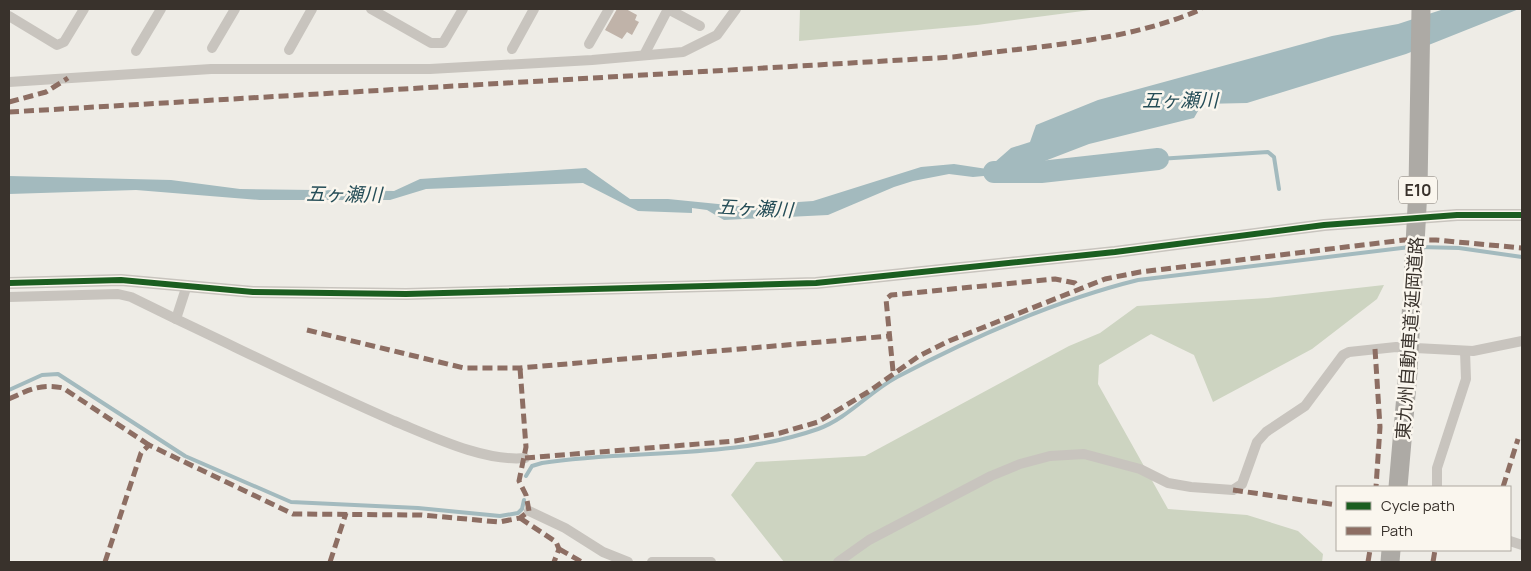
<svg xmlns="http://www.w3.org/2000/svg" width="1531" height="571" viewBox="0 0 1531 571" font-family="Manrope,'Noto Sans JP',sans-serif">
  <rect width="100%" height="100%" fill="#eeece6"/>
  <!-- green -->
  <g fill="#cdd4c1">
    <path d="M800,9H1098L977,25L799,41Z"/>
    <path d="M1384,285L1377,299L1312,349L1213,402L1194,355L1151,334L1099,365L1098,384L1168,509L1247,515L1298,531L1323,554L1322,562H784L731,495L756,462L865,456L1069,346L1100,333L1137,306L1268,298Z"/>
  </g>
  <!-- water -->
  <path fill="#a3babe" d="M1444,9H1519L1406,54L1247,103L1202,104L1194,118L1089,144L1037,164L994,175L973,177L949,174L913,181L894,187L828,215L724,220L707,210L692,208V213L638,211L583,183L426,189L390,200H260L136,190L9,194V176L171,180L240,189L394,191L420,179L586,168L630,199H668L738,206L813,201L921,167L954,164L987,169L1011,148L1030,142L1036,125L1098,100L1332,36L1398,24Z"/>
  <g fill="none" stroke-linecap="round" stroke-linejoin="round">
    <!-- stream -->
    <g stroke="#a3babe" stroke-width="4">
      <path d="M1158,159L1268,152L1274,157L1279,189"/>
      <path d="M1419,247L1459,248L1522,257"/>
      <path d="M9,390L42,375L58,374L185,456L291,502L418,508L500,516L518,513L522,509L524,500"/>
      <path d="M526,476L532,466L542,463C633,449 730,460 818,429C848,418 869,392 897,377C971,338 1057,300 1138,280L1410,247"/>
    </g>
    <!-- river -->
    <path stroke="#a3babe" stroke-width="22" d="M994,172H1041L1158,159"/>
  </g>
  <!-- building -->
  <path fill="#c0b3a9" d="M617,9H626L637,15L635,20L639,22L632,35L627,32L622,39L605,30Z"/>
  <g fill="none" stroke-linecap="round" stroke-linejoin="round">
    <!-- minor -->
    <g stroke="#c8c4be" stroke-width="10">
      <path d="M371,9L431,43H443L463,9"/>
      <path d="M668,9L700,26"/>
      <path d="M9,16L57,45L64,42L84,9"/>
      <path d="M589,44L609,9"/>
      <path d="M212,48L235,9"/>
      <path d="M512,49L534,9"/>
      <path d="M289,50L312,9"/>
      <path d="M136,51L161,9"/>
      <path d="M644,55L668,9"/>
      <path d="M9,82L211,69H430L592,60L683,52L717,35L736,9"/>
      <path d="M187,285L176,319C248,353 320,389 394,421C431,436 484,462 525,458"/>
      <path d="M9,297L118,294L131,297L176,319"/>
      <path d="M1437,487V468L1466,379L1465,351"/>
      <path d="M529,511L565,528L603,552L628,562"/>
      <path d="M1510,541L1522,545"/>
      <path d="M652,562H711"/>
      <path d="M838,562L869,540L991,476L1020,464L1050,456L1084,454L1140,469L1168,483L1191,487L1233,490L1242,484L1257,442L1266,432L1305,406L1343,355L1349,352L1396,347L1473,351L1522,341"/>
    </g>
    <!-- tertiary -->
    <path stroke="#c8c4be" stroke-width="12" d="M9,283L121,280L253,292L406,294L816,283L1115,252L1324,225L1457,215H1522"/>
    <!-- motorway -->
    <g stroke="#adaaa5" stroke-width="19">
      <path d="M1398,487L1408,372"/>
      <path d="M1390,562L1391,550"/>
    </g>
    <!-- motorway-bridge -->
    <path stroke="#adaaa5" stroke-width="19" d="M1408,372L1418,189L1421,9"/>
    <!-- quiet -->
    <g stroke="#8d6e63" stroke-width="5" stroke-dasharray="10 5" stroke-linecap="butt">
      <path d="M9,102L46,92L68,78"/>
      <path d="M9,112L953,57C1036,46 1124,43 1202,9"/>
      <path d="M307,330L464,368H520L890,336"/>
      <path d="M1375,349L1380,427L1376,487"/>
      <path d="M893,371L886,299L891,295L1055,279L1075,283L1080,289"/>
      <path d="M9,399C28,390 42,383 63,388L149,445"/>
      <path d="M525,458L735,441L780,433L818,422L868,392L919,356L949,341L1105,279L1140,272L1404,240H1436L1522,248"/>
      <path d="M1503,487L1518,439"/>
      <path d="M1233,490L1337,505"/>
      <path d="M520,518L556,542L559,549L554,562"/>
      <path d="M559,549L582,562"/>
      <path d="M105,562L141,453L149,445L293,514L422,515L499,522L520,518L529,511L526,495L519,481L526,447L520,368"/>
      <path d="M330,562L346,513"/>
      <path d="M1368,562L1370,550"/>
      <path d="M1433,562L1435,550"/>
    </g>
    <defs>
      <path id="cycleway" d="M9,283L121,280L253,292L406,294L816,283L1115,252L1324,225L1457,215H1522"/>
    </defs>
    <!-- cycleway casing -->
    <use href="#cycleway" stroke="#faf6ee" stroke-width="9"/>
    <!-- cycleway -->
    <use href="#cycleway" stroke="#1b5e20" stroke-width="6"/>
  </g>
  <g text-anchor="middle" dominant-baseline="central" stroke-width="5" stroke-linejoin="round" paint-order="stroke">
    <!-- shield labels -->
    <rect fill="#faf6ee" stroke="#736d66" stroke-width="1" x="1399" y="176.5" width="38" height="27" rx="4"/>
    <g font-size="16" font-weight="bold" fill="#39322c">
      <text x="1418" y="190">E10</text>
    </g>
    <!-- street labels -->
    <g font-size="18" fill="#39322c" stroke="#faf6ee">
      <text transform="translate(1409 338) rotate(-86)">東九州自動車道;延岡道路</text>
    </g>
    <!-- water labels -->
    <g font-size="19" font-style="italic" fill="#254d57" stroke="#faf6ee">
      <text x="1180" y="100">五ヶ瀬川</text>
      <text transform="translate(344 194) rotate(1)">五ヶ瀬川</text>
      <text transform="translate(755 208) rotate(3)">五ヶ瀬川</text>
    </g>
  </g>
  <!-- border -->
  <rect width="1531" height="571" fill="none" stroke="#39322c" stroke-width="20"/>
  <!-- legend -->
  <rect x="1336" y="486" width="175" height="65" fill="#faf6ee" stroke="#ada8a0"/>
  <rect x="1346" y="502" width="25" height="8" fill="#1b5e20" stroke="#ada8a0"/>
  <text x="1381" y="511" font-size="15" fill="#39322c">Cycle path</text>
  <rect x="1346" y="527" width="25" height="8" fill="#8d6e63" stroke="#ada8a0"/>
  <text x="1381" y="536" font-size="15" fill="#39322c">Path</text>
</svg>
